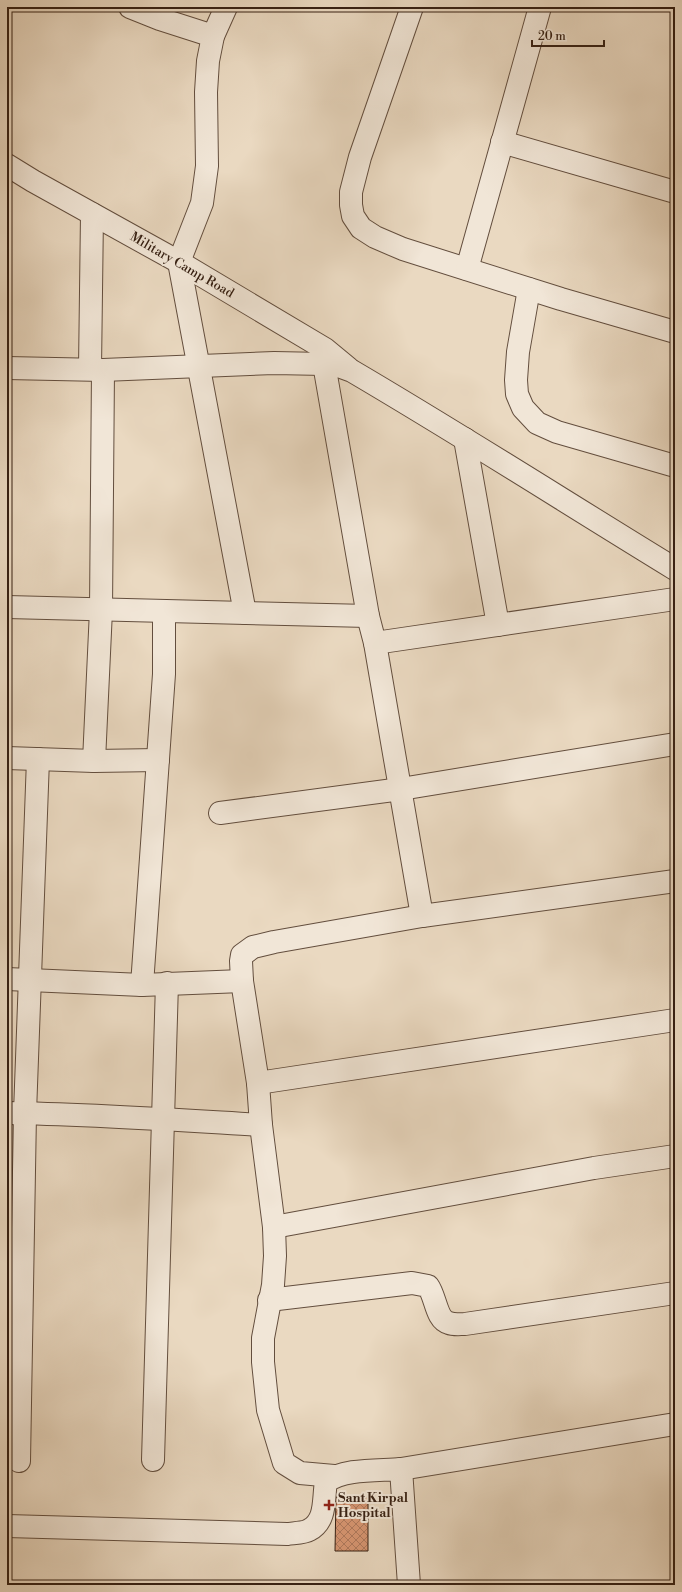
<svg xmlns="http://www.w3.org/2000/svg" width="682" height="1592" viewBox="0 0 682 1592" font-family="'Libre Bodoni',serif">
  <defs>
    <pattern id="building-cross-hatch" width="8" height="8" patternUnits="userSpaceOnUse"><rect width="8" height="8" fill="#d69571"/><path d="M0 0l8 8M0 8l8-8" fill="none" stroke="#ae795c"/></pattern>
  </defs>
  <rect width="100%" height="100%" fill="#ead9c1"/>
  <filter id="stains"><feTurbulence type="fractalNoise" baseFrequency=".005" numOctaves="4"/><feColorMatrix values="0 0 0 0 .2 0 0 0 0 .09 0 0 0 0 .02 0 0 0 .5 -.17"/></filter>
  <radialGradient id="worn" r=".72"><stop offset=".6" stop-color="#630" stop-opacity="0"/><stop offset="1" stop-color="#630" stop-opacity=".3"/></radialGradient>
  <!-- building -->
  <path fill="url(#building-cross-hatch)" stroke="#362013" d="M336,1497H368V1551H335Z"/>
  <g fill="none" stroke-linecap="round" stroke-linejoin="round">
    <defs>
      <g id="minor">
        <path d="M130,7L160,19L213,36"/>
        <path d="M226,7L213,36L208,61L206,92L207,166L202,203L179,262L245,613"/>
        <path d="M412,7L360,157L351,192V205L353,216L361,228L375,237L403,249L561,299L675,332"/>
        <path d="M502,142L675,192"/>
        <path d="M7,165L33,181L179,262L325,349L348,368"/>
        <path d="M467,269L540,7"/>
        <path d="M529,289L518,352L516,380L517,394L523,408L537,423L557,432L675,466"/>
        <path d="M324,364L368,616L375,643L422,916"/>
        <path d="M7,368L103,370L274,363L324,364L341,367L352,371C461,435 567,503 675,569"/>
        <path d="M90,369L92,214"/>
        <path d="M465,439L498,625"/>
        <path d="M7,607L368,616"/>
        <path d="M375,643L675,599"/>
        <path d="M7,758L94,761L158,760"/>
        <path d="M94,761L101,610L103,370"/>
        <path d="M220,813L401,789L675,744"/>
        <path d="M7,979L142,985L242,981"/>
        <path d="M142,985L164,674V611"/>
        <path d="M258,1083L675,1020"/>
        <path d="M7,1113C92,1114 177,1120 261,1125"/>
        <path d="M274,1227L594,1168L675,1156"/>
        <path d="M269,1300L412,1283L428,1286C436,1297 436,1320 449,1323C454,1325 460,1324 465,1324L675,1293"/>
        <path d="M153,1460L167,983"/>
        <path d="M19,1461L25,1113L38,759"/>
        <path d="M401,1469L409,1585"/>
        <path d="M334,1476L300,1473L284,1463L268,1410L263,1362V1338L273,1285L275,1256L274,1227L261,1125L258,1083L242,981L241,961L242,955L253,947L274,942L422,916L675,881"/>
        <path d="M7,1526L287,1534C294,1533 304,1533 309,1530C327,1521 323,1498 326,1482C344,1468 380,1471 401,1469L675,1424"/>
      </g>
    </defs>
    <!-- minor casing -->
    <use href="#minor" stroke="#634e3e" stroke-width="24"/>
    <!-- minor -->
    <use href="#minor" stroke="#f1e6d7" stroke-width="22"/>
  </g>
  <!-- markers -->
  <path fill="#8f2418" stroke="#f1e6d7" stroke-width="1.5" d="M327 1499h4v4h4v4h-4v4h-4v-4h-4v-4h4z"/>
  <g text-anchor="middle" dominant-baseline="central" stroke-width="4" stroke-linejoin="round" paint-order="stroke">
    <!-- street labels -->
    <g font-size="13" fill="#362013" stroke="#f1e6d7">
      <text transform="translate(182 265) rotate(30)">Military Camp Road</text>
    </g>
    <!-- poi labels -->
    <g font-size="13" font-weight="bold" fill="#362013" stroke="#f1e6d7" text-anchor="start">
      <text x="338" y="1498">Sant Kirpal<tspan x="338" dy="15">Hospital</tspan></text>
    </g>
  </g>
  <!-- margin -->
  <rect width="682" height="1592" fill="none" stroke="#ead9c1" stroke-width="24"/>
  <rect x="8" y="8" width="666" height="1576" fill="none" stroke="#362013" stroke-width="2"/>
  <rect x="12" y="12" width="658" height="1568" fill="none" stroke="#362013"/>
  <!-- scale -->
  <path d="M532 40v6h72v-6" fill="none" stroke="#362013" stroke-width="2"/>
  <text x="538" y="40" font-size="12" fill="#362013" stroke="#f1e6d7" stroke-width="3" paint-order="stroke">20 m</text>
  <rect width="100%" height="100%" filter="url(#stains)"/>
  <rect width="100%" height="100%" fill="url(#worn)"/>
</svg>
